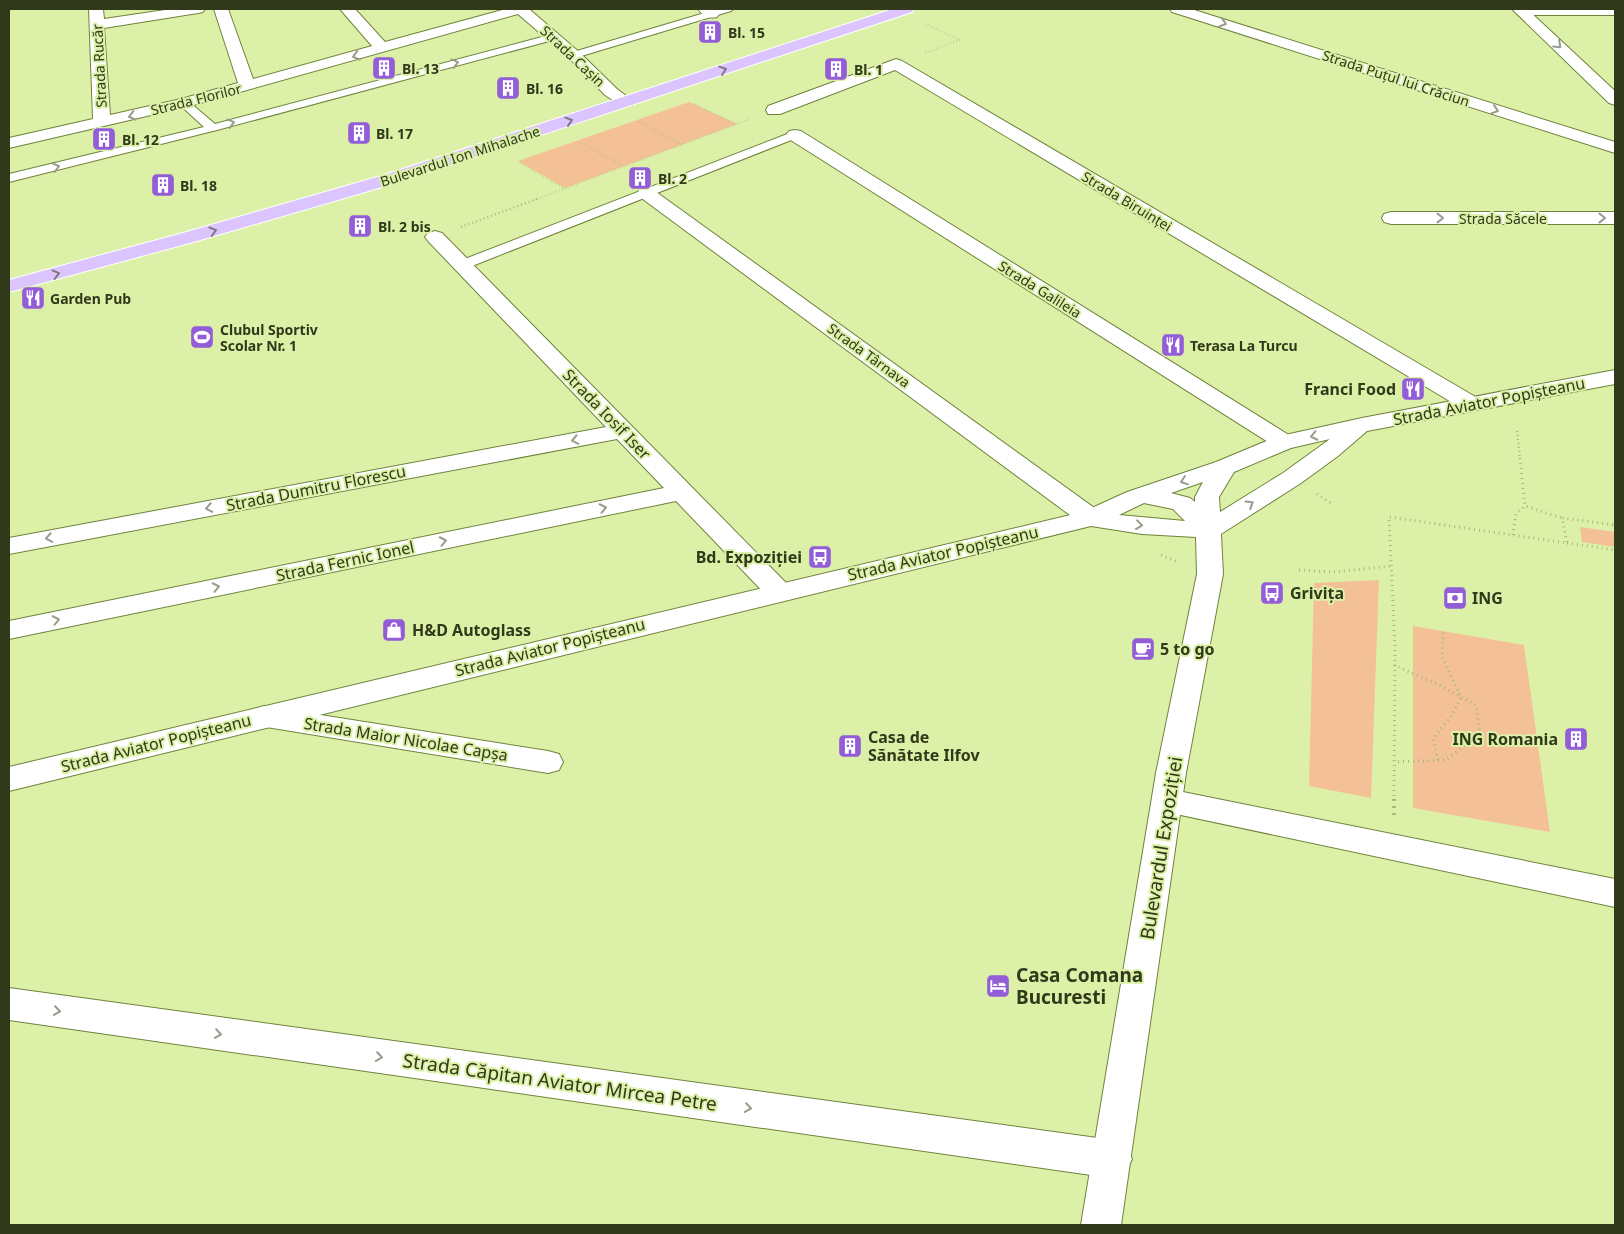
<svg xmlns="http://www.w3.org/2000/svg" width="1624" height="1234" viewBox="0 0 1624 1234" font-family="'Noto Sans',sans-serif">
  <rect width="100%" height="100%" fill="#dcf1a7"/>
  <!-- green -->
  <g fill="#f4c197">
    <path d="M689,102L737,124L565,188L518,161Z"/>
    <path d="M1580,527L1615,532V547L1582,542Z"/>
    <path d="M1379,580L1371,798L1309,786L1314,583Z"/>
    <path d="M1413,626L1524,645L1550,832L1413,808Z"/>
  </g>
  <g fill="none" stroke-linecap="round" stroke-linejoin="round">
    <defs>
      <g id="lane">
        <path d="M718,9H733L731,11L578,57H570L569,55L570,53Z"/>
        <path d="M553,34L557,35L558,37L557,39L217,130L9,182V174L204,127L180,105L178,103L180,101H188L215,124Z"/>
        <path d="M795,131L801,135L799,137L467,268L462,269L455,265L457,262Z"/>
      </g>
      <g id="street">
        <path d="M89,9H103L104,19L172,9H205L203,12L198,13L104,28L110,115L181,99L238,83L214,9H228L253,79L372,46L340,9H355L385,42L506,9H529L579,52L617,89L634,102L632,105H620L605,95L569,58L518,14L190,106L9,148V138L93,119Z"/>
        <path d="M698,9H714L719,14L717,17C709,19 703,16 698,9Z"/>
        <path d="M1170,9H1191L1615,142V153L1172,12Z"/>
        <path d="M1516,9H1615V15H1522L1517,14L1515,11Z"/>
        <path d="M896,59L902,61L1479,399L1482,404L1479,409L1471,411L1463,409L895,70L780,114H768L766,110L768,106Z"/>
        <path d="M795,130L801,131L1292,437L1296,442L1292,447L1284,449L1276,447L789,139L786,135L789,131Z"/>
        <path d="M646,187L652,189L1100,512L1104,518L1100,524L1091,526L1082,524L640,197L637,193L640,189Z"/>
        <path d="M1391,212H1615V224H1391L1384,222L1382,218L1384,214Z"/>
        <path d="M435,231L442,233L789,586L792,592L789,598L779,601L769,598L676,501L9,639V621L664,488L617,439L9,554V538L606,427L428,241L425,237L428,233Z"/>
        <path d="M264,706L548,751L559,754L563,762L559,770L548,773L254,725L249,717L254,709Z"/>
        <path d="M1168,789L1615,879V907L1157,810L1152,801L1157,792Z"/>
        <path d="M9,988L1112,1140L1126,1146L1132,1159L1126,1172L1112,1178L9,1020Z"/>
      </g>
      <g id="secondary">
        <path d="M1512,9H1527L1615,91V105L1609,103Z"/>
        <path d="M1615,370V384L1367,431L1338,456L1301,483L1221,534L1223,574L1186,773L1121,1225H1081L1156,773L1197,574L1196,537L1142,534L1091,526L9,791V767L1083,512L1127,492L1216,462L1276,437L1362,418ZM1330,439L1283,473L1220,512L1219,497L1234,472L1291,448ZM1203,482L1195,497V502L1190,498L1171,493ZM1144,503L1173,509L1185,521L1119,515Z"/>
      </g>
      <path id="primary" d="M893,9H914L912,12L396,183L197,241L9,292V280L183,233L384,175Z"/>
    </defs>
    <!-- lane casing -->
    <use href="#lane" stroke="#70833d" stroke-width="2"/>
    <!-- street casing -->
    <use href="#street" stroke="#70833d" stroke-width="2"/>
    <!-- secondary casing -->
    <use href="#secondary" stroke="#70833d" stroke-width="2"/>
    <!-- primary casing -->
    <use href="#primary" stroke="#fff" stroke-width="2"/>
    <!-- path-far3 -->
    <g stroke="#a8b97d" stroke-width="2" stroke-dasharray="0.5 2.5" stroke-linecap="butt">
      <path d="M925,24L960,40L925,53"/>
      <path d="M694,104L736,124"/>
      <path d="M639,122L682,144"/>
      <path d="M581,143L624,166"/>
      <path d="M520,163L564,188"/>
      <path d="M534,200L750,119"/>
    </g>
    <!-- path-far2 -->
    <g stroke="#a8b97d" stroke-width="2.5" stroke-dasharray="1 3" stroke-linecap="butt">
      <path d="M461,227L537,199"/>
      <path d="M1517,431L1520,459"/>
    </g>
    <!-- path-far1 -->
    <g stroke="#a8b97d" stroke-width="3" stroke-dasharray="1 4" stroke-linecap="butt">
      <path d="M1520,458L1525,506L1562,518"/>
      <path d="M1317,494L1331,503"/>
      <path d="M1513,535L1516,514L1525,506"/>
      <path d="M1567,543L1615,550"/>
      <path d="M1161,555L1178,562"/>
      <path d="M1299,570L1333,572L1391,566"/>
      <path d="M1394,665L1443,687L1476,705L1480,733L1446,760L1394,762"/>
      <path d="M1438,760L1433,739L1452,715L1461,697L1442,657L1443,631"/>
      <path d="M1394,796L1395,648L1389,517L1567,543L1562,518L1615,525"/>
    </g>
    <!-- path -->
    <path stroke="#a8b97d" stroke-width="4" stroke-dasharray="2 5" stroke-linecap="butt" d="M1394,815V795"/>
    <!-- lane -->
    <use href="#lane" fill="#fff" fill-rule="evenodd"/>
    <!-- street -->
    <use href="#street" fill="#fff" fill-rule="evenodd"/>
    <!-- secondary -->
    <use href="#secondary" fill="#fff" fill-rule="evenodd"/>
    <!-- primary -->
    <use href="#primary" fill="#dcc5fe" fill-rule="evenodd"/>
  </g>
  <!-- one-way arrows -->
  <defs><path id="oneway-chevron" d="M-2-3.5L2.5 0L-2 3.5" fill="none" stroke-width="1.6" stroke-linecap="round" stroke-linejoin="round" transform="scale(1.25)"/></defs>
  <g stroke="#989c8d">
    <use href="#oneway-chevron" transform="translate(1223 23) rotate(18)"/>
    <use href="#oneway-chevron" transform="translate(1558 45) rotate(43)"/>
    <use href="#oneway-chevron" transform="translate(356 56) rotate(164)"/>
    <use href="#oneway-chevron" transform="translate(455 63) rotate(-15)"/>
    <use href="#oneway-chevron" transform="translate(1495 110) rotate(18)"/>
    <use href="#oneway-chevron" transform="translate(132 116) rotate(166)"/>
    <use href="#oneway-chevron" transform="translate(231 123) rotate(-15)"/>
    <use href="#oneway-chevron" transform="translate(56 167) rotate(-14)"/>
    <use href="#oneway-chevron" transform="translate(1440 218)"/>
    <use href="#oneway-chevron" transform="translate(1602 218)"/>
    <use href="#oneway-chevron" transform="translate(1314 436) rotate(168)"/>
    <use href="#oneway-chevron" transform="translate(575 440) rotate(169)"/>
    <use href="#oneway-chevron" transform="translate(1184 481) rotate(161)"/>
    <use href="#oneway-chevron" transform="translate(1250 504) rotate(-32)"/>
    <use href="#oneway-chevron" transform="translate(209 508) rotate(169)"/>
    <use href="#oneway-chevron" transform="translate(603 508) rotate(-12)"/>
    <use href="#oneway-chevron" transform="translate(1139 525) rotate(7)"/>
    <use href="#oneway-chevron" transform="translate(49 538) rotate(169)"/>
    <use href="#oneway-chevron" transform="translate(443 541) rotate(-12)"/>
    <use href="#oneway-chevron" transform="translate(216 587) rotate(-12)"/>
    <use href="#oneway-chevron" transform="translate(56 620) rotate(-12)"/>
    <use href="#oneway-chevron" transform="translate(57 1011) rotate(8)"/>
    <use href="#oneway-chevron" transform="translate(218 1034) rotate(8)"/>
    <use href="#oneway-chevron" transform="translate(379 1057) rotate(8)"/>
    <use href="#oneway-chevron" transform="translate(748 1108) rotate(8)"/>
  </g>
  <g stroke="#7e7881">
    <use href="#oneway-chevron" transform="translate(723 70) rotate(-19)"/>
    <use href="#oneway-chevron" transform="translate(569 121) rotate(-18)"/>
    <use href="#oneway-chevron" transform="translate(213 231) rotate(-16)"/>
    <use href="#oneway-chevron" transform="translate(56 274) rotate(-15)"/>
  </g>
  <!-- icons -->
  <defs>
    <symbol id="building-square" viewBox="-11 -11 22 22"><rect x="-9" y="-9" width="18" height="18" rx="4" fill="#925dd6" stroke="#dcf1a7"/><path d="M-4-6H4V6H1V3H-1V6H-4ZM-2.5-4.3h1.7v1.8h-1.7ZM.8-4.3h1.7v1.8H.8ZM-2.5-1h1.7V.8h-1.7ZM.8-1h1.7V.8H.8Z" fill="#fff"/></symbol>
    <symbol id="restaurant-square" viewBox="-11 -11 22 22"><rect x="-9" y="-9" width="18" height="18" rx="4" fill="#925dd6" stroke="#dcf1a7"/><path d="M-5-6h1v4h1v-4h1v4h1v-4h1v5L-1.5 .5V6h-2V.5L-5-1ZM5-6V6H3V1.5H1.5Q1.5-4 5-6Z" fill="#fff"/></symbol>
    <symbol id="stadium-square" viewBox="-11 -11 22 22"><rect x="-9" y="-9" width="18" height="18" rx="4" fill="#925dd6" stroke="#dcf1a7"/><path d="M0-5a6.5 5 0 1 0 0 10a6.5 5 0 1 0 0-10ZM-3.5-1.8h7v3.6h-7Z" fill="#fff"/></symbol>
    <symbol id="bus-square" viewBox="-11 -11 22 22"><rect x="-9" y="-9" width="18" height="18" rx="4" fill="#925dd6" stroke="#dcf1a7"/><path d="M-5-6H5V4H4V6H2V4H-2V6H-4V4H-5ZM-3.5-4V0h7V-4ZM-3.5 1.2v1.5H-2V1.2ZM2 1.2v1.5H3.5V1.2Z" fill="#fff"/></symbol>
    <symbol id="bank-square" viewBox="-11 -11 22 22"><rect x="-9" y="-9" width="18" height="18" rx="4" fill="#925dd6" stroke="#dcf1a7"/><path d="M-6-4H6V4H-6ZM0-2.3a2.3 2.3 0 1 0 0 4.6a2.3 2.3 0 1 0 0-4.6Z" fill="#fff"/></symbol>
    <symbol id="shop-square" viewBox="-11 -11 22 22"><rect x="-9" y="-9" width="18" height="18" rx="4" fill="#925dd6" stroke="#dcf1a7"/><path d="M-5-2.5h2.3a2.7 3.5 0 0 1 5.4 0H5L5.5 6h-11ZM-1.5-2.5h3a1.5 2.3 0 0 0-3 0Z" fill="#fff"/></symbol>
    <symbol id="cafe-square" viewBox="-11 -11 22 22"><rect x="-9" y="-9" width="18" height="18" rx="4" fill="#925dd6" stroke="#dcf1a7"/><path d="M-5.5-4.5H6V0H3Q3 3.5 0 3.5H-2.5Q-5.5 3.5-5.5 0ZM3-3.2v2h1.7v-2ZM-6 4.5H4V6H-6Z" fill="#fff"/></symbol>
    <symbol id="hotel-square" viewBox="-11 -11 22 22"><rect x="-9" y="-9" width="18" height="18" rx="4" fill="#925dd6" stroke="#dcf1a7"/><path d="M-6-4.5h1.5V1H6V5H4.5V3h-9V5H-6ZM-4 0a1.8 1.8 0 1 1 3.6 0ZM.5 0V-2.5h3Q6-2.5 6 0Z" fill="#fff"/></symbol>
  </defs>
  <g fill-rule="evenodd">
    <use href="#building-square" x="696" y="18" width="28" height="28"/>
    <use href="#building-square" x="370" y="54" width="28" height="28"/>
    <use href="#building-square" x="822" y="55" width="28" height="28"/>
    <use href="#building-square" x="494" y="74" width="28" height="28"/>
    <use href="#building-square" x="345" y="119" width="28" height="28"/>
    <use href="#building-square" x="90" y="125" width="28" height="28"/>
    <use href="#building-square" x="626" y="164" width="28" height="28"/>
    <use href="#building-square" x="149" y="171" width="28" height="28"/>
    <use href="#building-square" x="346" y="212" width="28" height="28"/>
    <use href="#restaurant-square" x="19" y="284" width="28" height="28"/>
    <use href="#stadium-square" x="188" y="323" width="28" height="28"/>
    <use href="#restaurant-square" x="1159" y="331" width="28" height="28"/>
    <use href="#restaurant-square" x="1399" y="375" width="28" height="28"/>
    <use href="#bus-square" x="806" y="543" width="28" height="28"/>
    <use href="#bus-square" x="1258" y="579" width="28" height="28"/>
    <use href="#bank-square" x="1441" y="584" width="28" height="28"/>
    <use href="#shop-square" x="380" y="616" width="28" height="28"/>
    <use href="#cafe-square" x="1129" y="635" width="28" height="28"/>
    <use href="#building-square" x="1562" y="725" width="28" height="28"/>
    <use href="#building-square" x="836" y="732" width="28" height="28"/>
    <use href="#hotel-square" x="984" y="972" width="28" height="28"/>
  </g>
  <g text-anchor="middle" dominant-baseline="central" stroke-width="4" stroke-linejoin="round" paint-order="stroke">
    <!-- far-poi labels -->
    <g font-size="14" font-weight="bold" fill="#31391b" stroke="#dcf1a7" text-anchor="start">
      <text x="728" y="32">Bl. 15</text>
      <text x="402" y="68">Bl. 13</text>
      <text x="854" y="69">Bl. 1</text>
      <text x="526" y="88">Bl. 16</text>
      <text x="376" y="133">Bl. 17</text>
      <text x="122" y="139">Bl. 12</text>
      <text x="658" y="178">Bl. 2</text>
      <text x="180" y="185">Bl. 18</text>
      <text x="378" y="226">Bl. 2 bis</text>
      <text x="50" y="298">Garden Pub</text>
      <text x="220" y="329">Clubul Sportiv<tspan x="220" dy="16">Scolar Nr. 1</tspan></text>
      <text x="1190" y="345">Terasa La Turcu</text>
    </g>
    <!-- far-street labels -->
    <g font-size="14" fill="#31391b" stroke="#dcf1a7">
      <text transform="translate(573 56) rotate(43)">Strada Cașin</text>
      <text transform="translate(99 66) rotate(-93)">Strada Rucăr</text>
      <text transform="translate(1396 78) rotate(18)">Strada Puțul lui Crăciun</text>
      <text transform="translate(196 99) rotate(-14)">Strada Florilor</text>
      <text transform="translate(460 156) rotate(-18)">Bulevardul Ion Mihalache</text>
      <text transform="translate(1127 201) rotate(31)">Strada Biruinței</text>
      <text x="1503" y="218">Strada Săcele</text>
      <text transform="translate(1040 289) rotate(32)">Strada Galileia</text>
      <text transform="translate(869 355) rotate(36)">Strada Târnava</text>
    </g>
    <!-- poi labels -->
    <g font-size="16" font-weight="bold" fill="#31391b" stroke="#dcf1a7" text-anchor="start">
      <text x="1396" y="389" text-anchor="end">Franci Food</text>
      <text x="802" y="557" text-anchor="end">Bd. Expoziției</text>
      <text x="1290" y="593">Grivița</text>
      <text x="1472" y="598">ING</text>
      <text x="412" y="630">H&amp;D Autoglass</text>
      <text x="1160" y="649">5 to go</text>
      <text x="868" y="737">Casa de<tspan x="868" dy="18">Sănătate Ilfov</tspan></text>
      <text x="1558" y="739" text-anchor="end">ING Romania</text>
    </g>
    <!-- street labels -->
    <g font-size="16" fill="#31391b" stroke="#dcf1a7">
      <text transform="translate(1489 401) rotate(-11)">Strada Aviator Popișteanu</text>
      <text transform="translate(607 414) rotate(46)">Strada Iosif Iser</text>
      <text transform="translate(316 488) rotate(-11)">Strada Dumitru Florescu</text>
      <text transform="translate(943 553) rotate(-13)">Strada Aviator Popișteanu</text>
      <text transform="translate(345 561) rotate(-12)">Strada Fernic Ionel</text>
      <text transform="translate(550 647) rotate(-14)">Strada Aviator Popișteanu</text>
      <text transform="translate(406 739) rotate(9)">Strada Maior Nicolae Capșa</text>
      <text transform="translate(156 743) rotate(-14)">Strada Aviator Popișteanu</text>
    </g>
    <!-- near-street labels -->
    <g font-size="19" fill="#31391b" stroke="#dcf1a7">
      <text transform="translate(1161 848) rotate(-81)">Bulevardul Expoziției</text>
      <text transform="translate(560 1082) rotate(8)">Strada Căpitan Aviator Mircea Petre</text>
    </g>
    <!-- near-poi labels -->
    <g font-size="19" font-weight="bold" fill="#31391b" stroke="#dcf1a7" text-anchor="start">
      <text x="1016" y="975">Casa Comana<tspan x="1016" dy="22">Bucuresti</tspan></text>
    </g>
  </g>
  <!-- border -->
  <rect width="1624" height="1234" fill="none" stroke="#31391b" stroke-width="20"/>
</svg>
